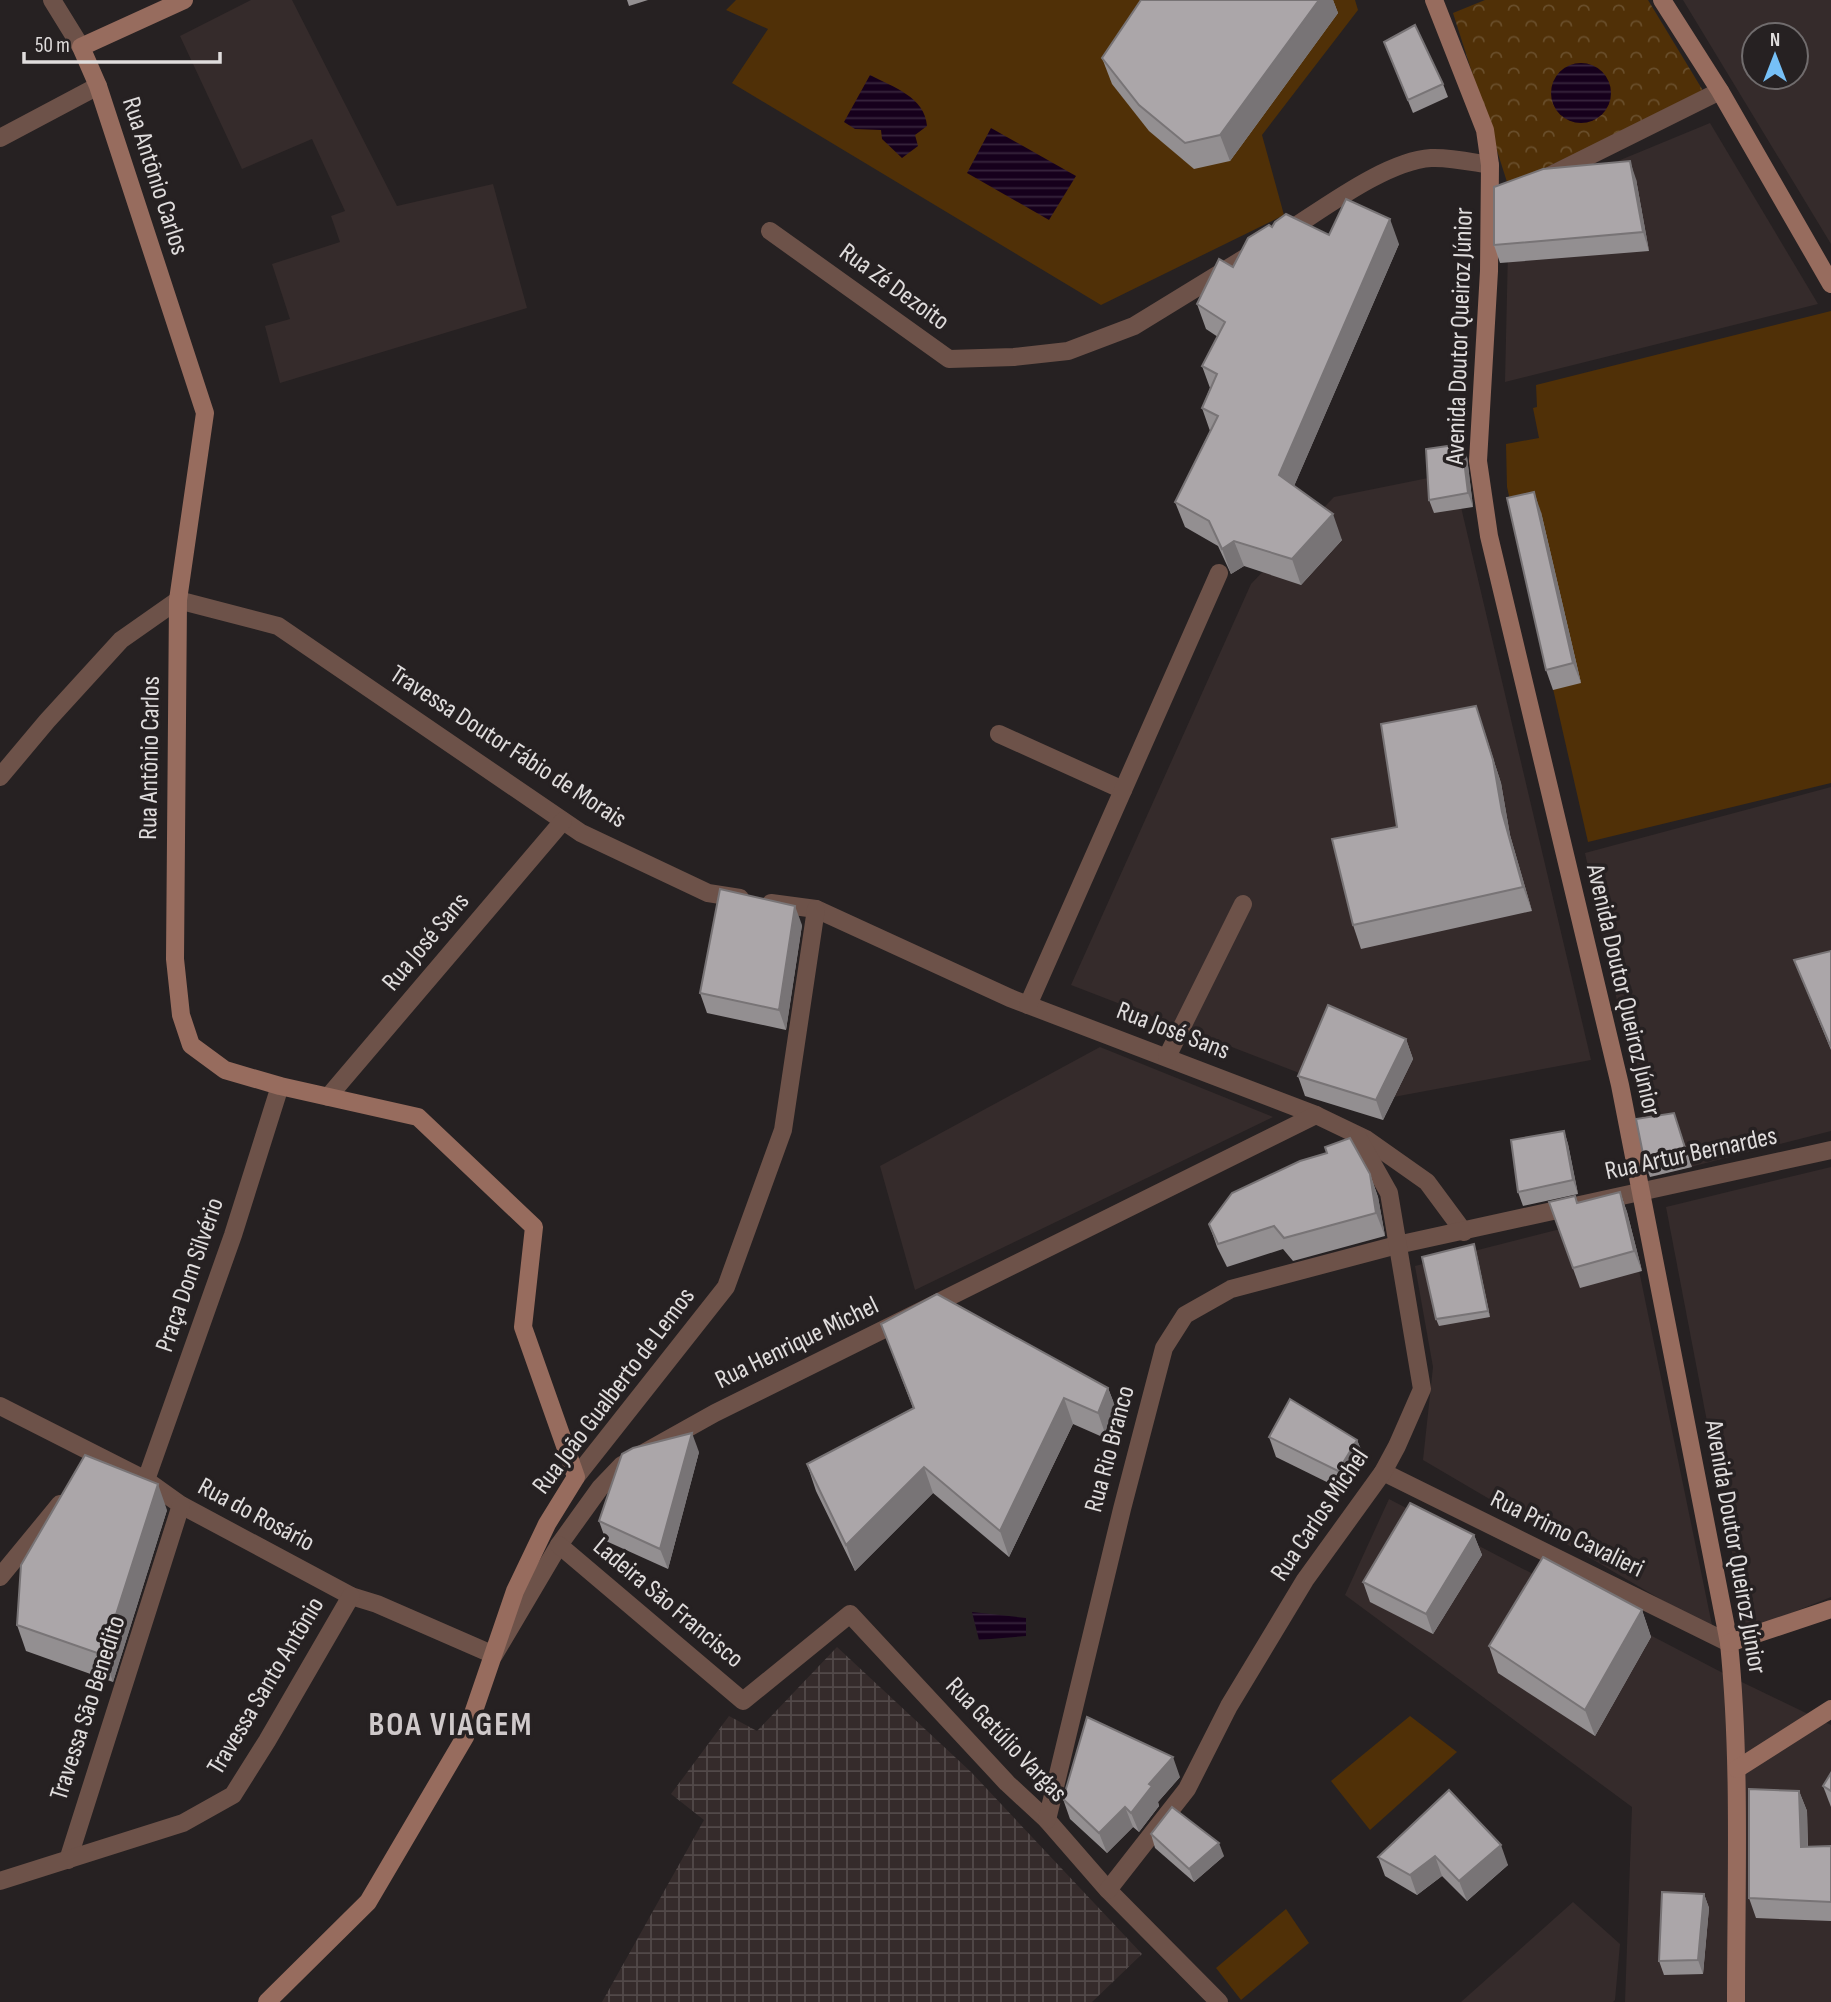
<svg xmlns="http://www.w3.org/2000/svg" width="1831" height="2002" viewBox="0 0 1831 2002" font-family="'Sofia Sans Condensed',sans-serif">
  <defs>
    <pattern id="industrial-grid" width="8" height="8" patternUnits="userSpaceOnUse" patternTransform="scale(1.75)"><rect width="8" height="8" fill="#352b2b"/><path d="M0 4h8M4 0v8" fill="none" stroke="#524949"/></pattern>
    <pattern id="park-crowns" width="20" height="18" patternUnits="userSpaceOnUse" patternTransform="scale(1.75)"><rect width="20" height="18" fill="#503007"/><path d="M2 6a3 3 0 1 1 6 0M12 15a3 3 0 1 1 6 0" fill="none" stroke="#694e2b"/></pattern>
    <pattern id="water-rules" width="6" height="5" patternUnits="userSpaceOnUse" patternTransform="scale(1.75)"><rect width="6" height="5" fill="#16001c"/><path d="M0 2.5h6" fill="none" stroke="#38253d"/></pattern>
  </defs>
  <rect width="100%" height="100%" fill="#262122"/>
  <!-- built -->
  <g fill="#352b2b" fill-rule="evenodd">
    <path d="M251,0H292L397,206L493,184L527,308L280,383L265,326L290,319L272,264L340,242L331,216L345,211L312,139L242,169L180,36Z"/>
    <path d="M1683,0H1831V244ZM1754,35H1796V77H1754Z"/>
    <path d="M1710,123L1818,304L1505,382L1509,206Z"/>
    <path d="M1453,473L1591,1060L1372,1101L1071,985L1251,584L1334,497Z"/>
    <path d="M1831,787V1131L1655,1176L1585,853Z"/>
    <path d="M1100,1047L1273,1117L915,1290L880,1166Z"/>
    <path d="M1831,1167V1597L1747,1631L1666,1207Z"/>
    <path d="M1627,1212L1713,1630L1423,1460L1433,1367L1415,1266Z"/>
    <path d="M1389,1499L1721,1672L1831,1725V2002H1625L1632,1807L1345,1595Z"/>
    <path d="M1573,1902L1620,1944L1615,2000L1613,2002H1461Z"/>
  </g>
  <!-- industrial -->
  <path fill="url(#industrial-grid)" d="M837,1647L971,1772L1142,1954L1092,2002H602L704,1820L671,1794L729,1716L757,1731Z"/>
  <!-- green -->
  <g fill="#503007">
    <path d="M736,0H1355L1358,10L1262,135L1284,215L1101,305L732,83L768,29L726,10Z"/>
    <path d="M1831,311V783L1588,842L1507,487L1506,444L1539,438L1533,408L1537,407L1536,385Z"/>
    <path d="M1410,1716L1457,1752L1370,1830L1331,1781Z"/>
    <path d="M1286,1909L1309,1943L1241,2000L1216,1968Z"/>
  </g>
  <!-- park -->
  <path fill="url(#park-crowns)" d="M1485,0H1648L1705,94L1508,185L1453,13Z"/>
  <!-- water -->
  <g fill="url(#water-rules)">
    <circle cx="1581" cy="93" r="30"/>
    <path d="M870,75C893,87 925,97 927,126L915,135L918,146L902,158L882,139L881,130L855,129L844,122Z"/>
    <path d="M991,128L1076,176L1049,220L967,173Z"/>
    <path d="M972,1612L1026,1618V1636L979,1640Z"/>
  </g>
  <g fill="none" stroke-linecap="round" stroke-linejoin="round">
    <!-- street -->
    <g stroke="#6d5249" stroke-width="18">
      <path d="M52,0L81,47"/>
      <path d="M0,138L98,86"/>
      <path d="M1547,177L1720,91"/>
      <path d="M770,231L949,359L1014,357L1068,351L1134,326L1253,253"/>
      <path d="M1283,234C1322,210 1385,161 1431,158C1450,157 1471,162 1490,165"/>
      <path d="M999,734L1123,790"/>
      <path d="M0,777L47,721L121,640L178,600L278,626L581,833L708,893L740,898"/>
      <path d="M771,903L816,909L1010,998L1316,1115"/>
      <path d="M1028,1005L1219,573"/>
      <path d="M1167,1057L1243,904"/>
      <path d="M328,1097L563,821"/>
      <path d="M0,1406L146,1480L181,1505L351,1596L377,1604L494,1655L559,1545L600,1488L622,1465L715,1413L1316,1115L1366,1139L1427,1182L1464,1232"/>
      <path d="M1383,1472L1729,1643"/>
      <path d="M576,1477L726,1287L783,1130L816,909"/>
      <path d="M146,1480L233,1235L280,1086"/>
      <path d="M559,1545L743,1701L850,1614L1007,1783L1047,1820L1108,1890L1219,2002"/>
      <path d="M0,1577L60,1504"/>
      <path d="M1047,1820L1122,1509L1164,1348L1185,1315L1231,1289L1397,1245L1831,1150"/>
      <path d="M68,1860L181,1505"/>
      <path d="M0,1881L183,1823L233,1795L267,1741L351,1596"/>
      <path d="M1108,1890L1187,1789L1229,1706L1305,1580L1383,1472L1397,1446L1422,1389L1389,1193L1357,1136"/>
    </g>
    <!-- secondary -->
    <g stroke="#976c5e" stroke-width="18">
      <path d="M184,0L81,47L98,86L205,413L178,600L175,959L181,1015L191,1045L225,1070L280,1086L418,1117L534,1227L523,1327L576,1477L547,1524L515,1591L465,1737L368,1902L267,2002"/>
      <path d="M1434,0L1485,130L1490,165L1489,271L1478,461L1489,536L1620,1085L1729,1643C1741,1762 1736,1883 1736,2002"/>
      <path d="M1662,0L1720,91L1831,284"/>
      <path d="M1729,1643L1831,1609"/>
      <path d="M1737,1769L1831,1709"/>
    </g>
  </g>
  <!-- wall -->
  <g fill="#938f91">
    <path d="M627,0H648L629,6Z"/>
    <path d="M1141,0H1333L1338,13L1230,161L1194,169L1149,131L1112,84L1102,58Z"/>
    <path d="M1384,42L1443,84L1448,97L1413,113Z"/>
    <path d="M1636,179L1649,251L1500,263L1494,245Z"/>
    <path d="M1272,227L1329,235L1399,244L1294,486L1342,540L1301,585L1244,566L1231,574L1218,546L1185,527L1175,502L1210,431L1202,408L1210,388L1202,366L1218,337L1206,329L1197,304Z"/>
    <path d="M1467,457L1473,507L1434,513L1429,500Z"/>
    <path d="M1541,512L1581,683L1553,690L1546,670Z"/>
    <path d="M1484,730L1501,783L1510,835L1532,911L1361,949L1353,925L1397,827Z"/>
    <path d="M802,925L786,1030L707,1013L700,993Z"/>
    <path d="M1831,951V1050L1794,960Z"/>
    <path d="M1406,1039L1413,1059L1383,1120L1305,1096L1298,1076Z"/>
    <path d="M1674,1113L1692,1167L1650,1177L1645,1164Z"/>
    <path d="M1564,1131L1568,1144L1578,1194L1523,1206L1518,1192Z"/>
    <path d="M1370,1174L1378,1197L1385,1236L1293,1261L1283,1249L1227,1267L1217,1247L1209,1224Z"/>
    <path d="M1620,1192L1627,1212L1642,1271L1580,1288L1549,1202L1575,1196L1578,1203Z"/>
    <path d="M1476,1251L1490,1317L1439,1326L1436,1319Z"/>
    <path d="M881,1324L1108,1388L1118,1414L1107,1439L1073,1424L1009,1557L933,1493L855,1571L816,1491L807,1464L913,1408Z"/>
    <path d="M1269,1437L1357,1440L1365,1459L1345,1491L1276,1457Z"/>
    <path d="M699,1452L668,1569L606,1541L599,1521Z"/>
    <path d="M167,1510L113,1682L26,1651L17,1625Z"/>
    <path d="M1474,1535L1482,1555L1433,1634L1370,1602L1363,1582Z"/>
    <path d="M1642,1610L1651,1637L1595,1736L1498,1673L1489,1646Z"/>
    <path d="M1831,1773V1807L1823,1786Z"/>
    <path d="M1180,1777L1158,1802L1159,1806L1139,1832L1133,1827L1107,1853L1070,1819L1063,1799Z"/>
    <path d="M1449,1790L1508,1865L1467,1901L1442,1876L1417,1895L1385,1876L1378,1857Z"/>
    <path d="M1799,1791L1807,1811L1808,1847L1831,1846V1921L1756,1918L1749,1898Z"/>
    <path d="M1151,1834L1224,1856L1194,1882L1155,1848Z"/>
    <path d="M1704,1894L1709,1908L1703,1974L1664,1975L1659,1961Z"/>
  </g>
  <!-- shaded-wall -->
  <g fill="#787476">
    <path d="M1319,0H1333L1338,13L1230,161L1220,135Z"/>
    <path d="M1630,161L1636,179L1649,251L1643,232Z"/>
    <path d="M1390,219L1399,244L1288,500L1279,475Z"/>
    <path d="M1462,444L1467,457L1473,507L1468,493Z"/>
    <path d="M1534,492L1541,512L1581,683L1573,663Z"/>
    <path d="M1333,514L1342,540L1301,585L1292,559Z"/>
    <path d="M1234,541L1244,566L1231,574L1222,549Z"/>
    <path d="M1476,706L1501,783L1510,835L1532,911L1523,887L1502,812Z"/>
    <path d="M795,906L802,925L786,1030L779,1010Z"/>
    <path d="M1406,1039L1413,1059L1383,1120L1376,1100Z"/>
    <path d="M1564,1131L1568,1144L1578,1194L1573,1180Z"/>
    <path d="M1370,1174L1378,1197L1385,1236L1376,1213Z"/>
    <path d="M1620,1192L1627,1212L1642,1271L1634,1251Z"/>
    <path d="M1474,1244L1476,1251L1490,1317L1488,1311Z"/>
    <path d="M1108,1388L1118,1414L1107,1439L1098,1413Z"/>
    <path d="M1064,1398L1073,1424L1009,1557L1000,1531Z"/>
    <path d="M692,1433L699,1452L668,1569L660,1549Z"/>
    <path d="M1357,1440L1365,1459L1345,1491L1338,1471Z"/>
    <path d="M924,1467L933,1493L855,1571L846,1545Z"/>
    <path d="M158,1484L167,1510L113,1682L103,1655Z"/>
    <path d="M1474,1535L1482,1555L1433,1634L1426,1614Z"/>
    <path d="M1642,1610L1651,1637L1595,1736L1585,1710Z"/>
    <path d="M1173,1757L1180,1777L1158,1802L1159,1806L1139,1832L1131,1813L1149,1784Z"/>
    <path d="M1799,1791L1807,1811L1808,1867L1801,1847Z"/>
    <path d="M1125,1807L1133,1827L1107,1853L1099,1833Z"/>
    <path d="M1219,1843L1224,1856L1194,1882L1189,1869Z"/>
    <path d="M1501,1845L1508,1865L1467,1901L1459,1881Z"/>
    <path d="M1435,1856L1442,1876L1417,1895L1410,1875Z"/>
    <path d="M1704,1894L1709,1908L1703,1974L1698,1960Z"/>
  </g>
  <!-- building -->
  <g fill="#aba6a9" stroke="#787476" stroke-width="2">
    <path d="M1141,0H1319L1220,135L1185,143L1139,105L1102,58Z"/>
    <path d="M1415,25L1443,84L1408,100L1384,42Z"/>
    <path d="M1630,161L1643,232L1494,245V187L1543,169Z"/>
    <path d="M1346,199L1390,219L1279,475L1333,514L1292,559L1234,541L1222,549L1209,521L1175,502L1218,416L1202,408L1217,374L1202,366L1225,322L1197,304L1219,259L1233,267L1248,238L1269,225L1272,227L1275,222L1286,214L1329,235Z"/>
    <path d="M1462,444L1468,493L1429,500L1426,449Z"/>
    <path d="M1534,492L1573,663L1546,670L1507,498Z"/>
    <path d="M1476,706L1493,760L1502,812L1523,887L1353,925L1332,839L1397,827L1381,724Z"/>
    <path d="M720,889L795,906L779,1010L700,993Z"/>
    <path d="M1831,951V1047L1794,960Z"/>
    <path d="M1328,1005L1406,1039L1376,1100L1298,1076Z"/>
    <path d="M1674,1113L1687,1154L1645,1164L1636,1119Z"/>
    <path d="M1564,1131L1573,1180L1518,1192L1511,1140Z"/>
    <path d="M1350,1138L1370,1174L1376,1213L1284,1238L1274,1226L1218,1244L1209,1224L1232,1193L1300,1161L1327,1153L1325,1147Z"/>
    <path d="M1620,1192L1634,1251L1573,1268L1549,1202L1575,1196L1577,1203Z"/>
    <path d="M1474,1244L1488,1311L1436,1319L1422,1257Z"/>
    <path d="M937,1294L1108,1388L1098,1413L1064,1398L1000,1531L924,1467L846,1545L807,1464L914,1408L881,1324Z"/>
    <path d="M1290,1399L1357,1440L1338,1471L1269,1437Z"/>
    <path d="M692,1433L660,1549L599,1521L622,1454L633,1448Z"/>
    <path d="M85,1455L158,1484L103,1655L17,1625L21,1565Z"/>
    <path d="M1410,1503L1474,1535L1426,1614L1363,1582Z"/>
    <path d="M1543,1557L1642,1610L1585,1710L1489,1646Z"/>
    <path d="M1087,1717L1173,1757L1149,1784L1152,1786L1131,1813L1125,1807L1099,1833L1063,1799Z"/>
    <path d="M1831,1773V1791L1823,1786Z"/>
    <path d="M1749,1789L1799,1791L1801,1847L1831,1846V1902L1749,1898Z"/>
    <path d="M1449,1790L1501,1845L1459,1881L1435,1856L1410,1875L1378,1857Z"/>
    <path d="M1172,1807L1219,1843L1189,1869L1151,1834Z"/>
    <path d="M1662,1892L1704,1894L1698,1960L1659,1961Z"/>
  </g>
  <g text-anchor="middle" dominant-baseline="central" stroke-width="7" stroke-linejoin="round" paint-order="stroke">
    <!-- street labels -->
    <g font-size="26" fill="#e0dddd" stroke="#262122">
      <text transform="translate(155 176) rotate(72)">Rua Antônio Carlos</text>
      <text transform="translate(894 287) rotate(36)">Rua Zé Dezoito</text>
      <text transform="translate(1460 336) rotate(-88)">Avenida Doutor Queiroz Júnior</text>
      <text transform="translate(508 747) rotate(33)">Travessa Doutor Fábio de Morais</text>
      <text transform="translate(150 758) rotate(-89)">Rua Antônio Carlos</text>
      <text transform="translate(426 942) rotate(-50)">Rua José Sans</text>
      <text transform="translate(1623 990) rotate(77)">Avenida Doutor Queiroz Júnior</text>
      <text transform="translate(1173 1031) rotate(21)">Rua José Sans</text>
      <text transform="translate(1691 1154) rotate(-12)">Rua Artur Bernardes</text>
      <text transform="translate(190 1275) rotate(-71)">Praça Dom Silvério</text>
      <text transform="translate(797 1343) rotate(-26)">Rua Henrique Michel</text>
      <text transform="translate(614 1391) rotate(-53)">Rua João Gualberto de Lemos</text>
      <text transform="translate(1110 1449) rotate(-75)">Rua Rio Branco</text>
      <text transform="translate(256 1515) rotate(28)">Rua do Rosário</text>
      <text transform="translate(1320 1515) rotate(-56)">Rua Carlos Michel</text>
      <text transform="translate(1567 1534) rotate(26)">Rua Primo Cavalieri</text>
      <text transform="translate(1735 1547) rotate(80)">Avenida Doutor Queiroz Júnior</text>
      <text transform="translate(668 1603) rotate(40)">Ladeira São Francisco</text>
      <text transform="translate(266 1686) rotate(-59)">Travessa Santo Antônio</text>
      <text transform="translate(88 1708) rotate(-72)">Travessa São Benedito</text>
      <text transform="translate(1006 1740) rotate(46)">Rua Getúlio Vargas</text>
    </g>
    <!-- district labels -->
    <g font-size="33" font-weight="bold" letter-spacing="2" fill="#cfc9ca" stroke="#262122">
      <text x="451" y="1725">BOA VIAGEM</text>
    </g>
  </g>
  <!-- north arrow -->
  <g transform="translate(1775 56)"><circle r="33" fill="#262122" stroke="#706c6d" stroke-width="2"/>
  <path d="M0-5L12 26L0 18L-12 26Z" fill="#76c0f7"/>
  <text y="-10" font-size="19" font-weight="bold" text-anchor="middle" fill="#e0dddd">N</text>
  </g>
  <!-- scale -->
  <path d="M24 52v10h196v-10" fill="none" stroke="#e0dddd" stroke-width="3.5"/>
  <text x="35" y="52" font-size="21" fill="#e0dddd" stroke="#262122" stroke-width="5" paint-order="stroke">50 m</text>
</svg>
